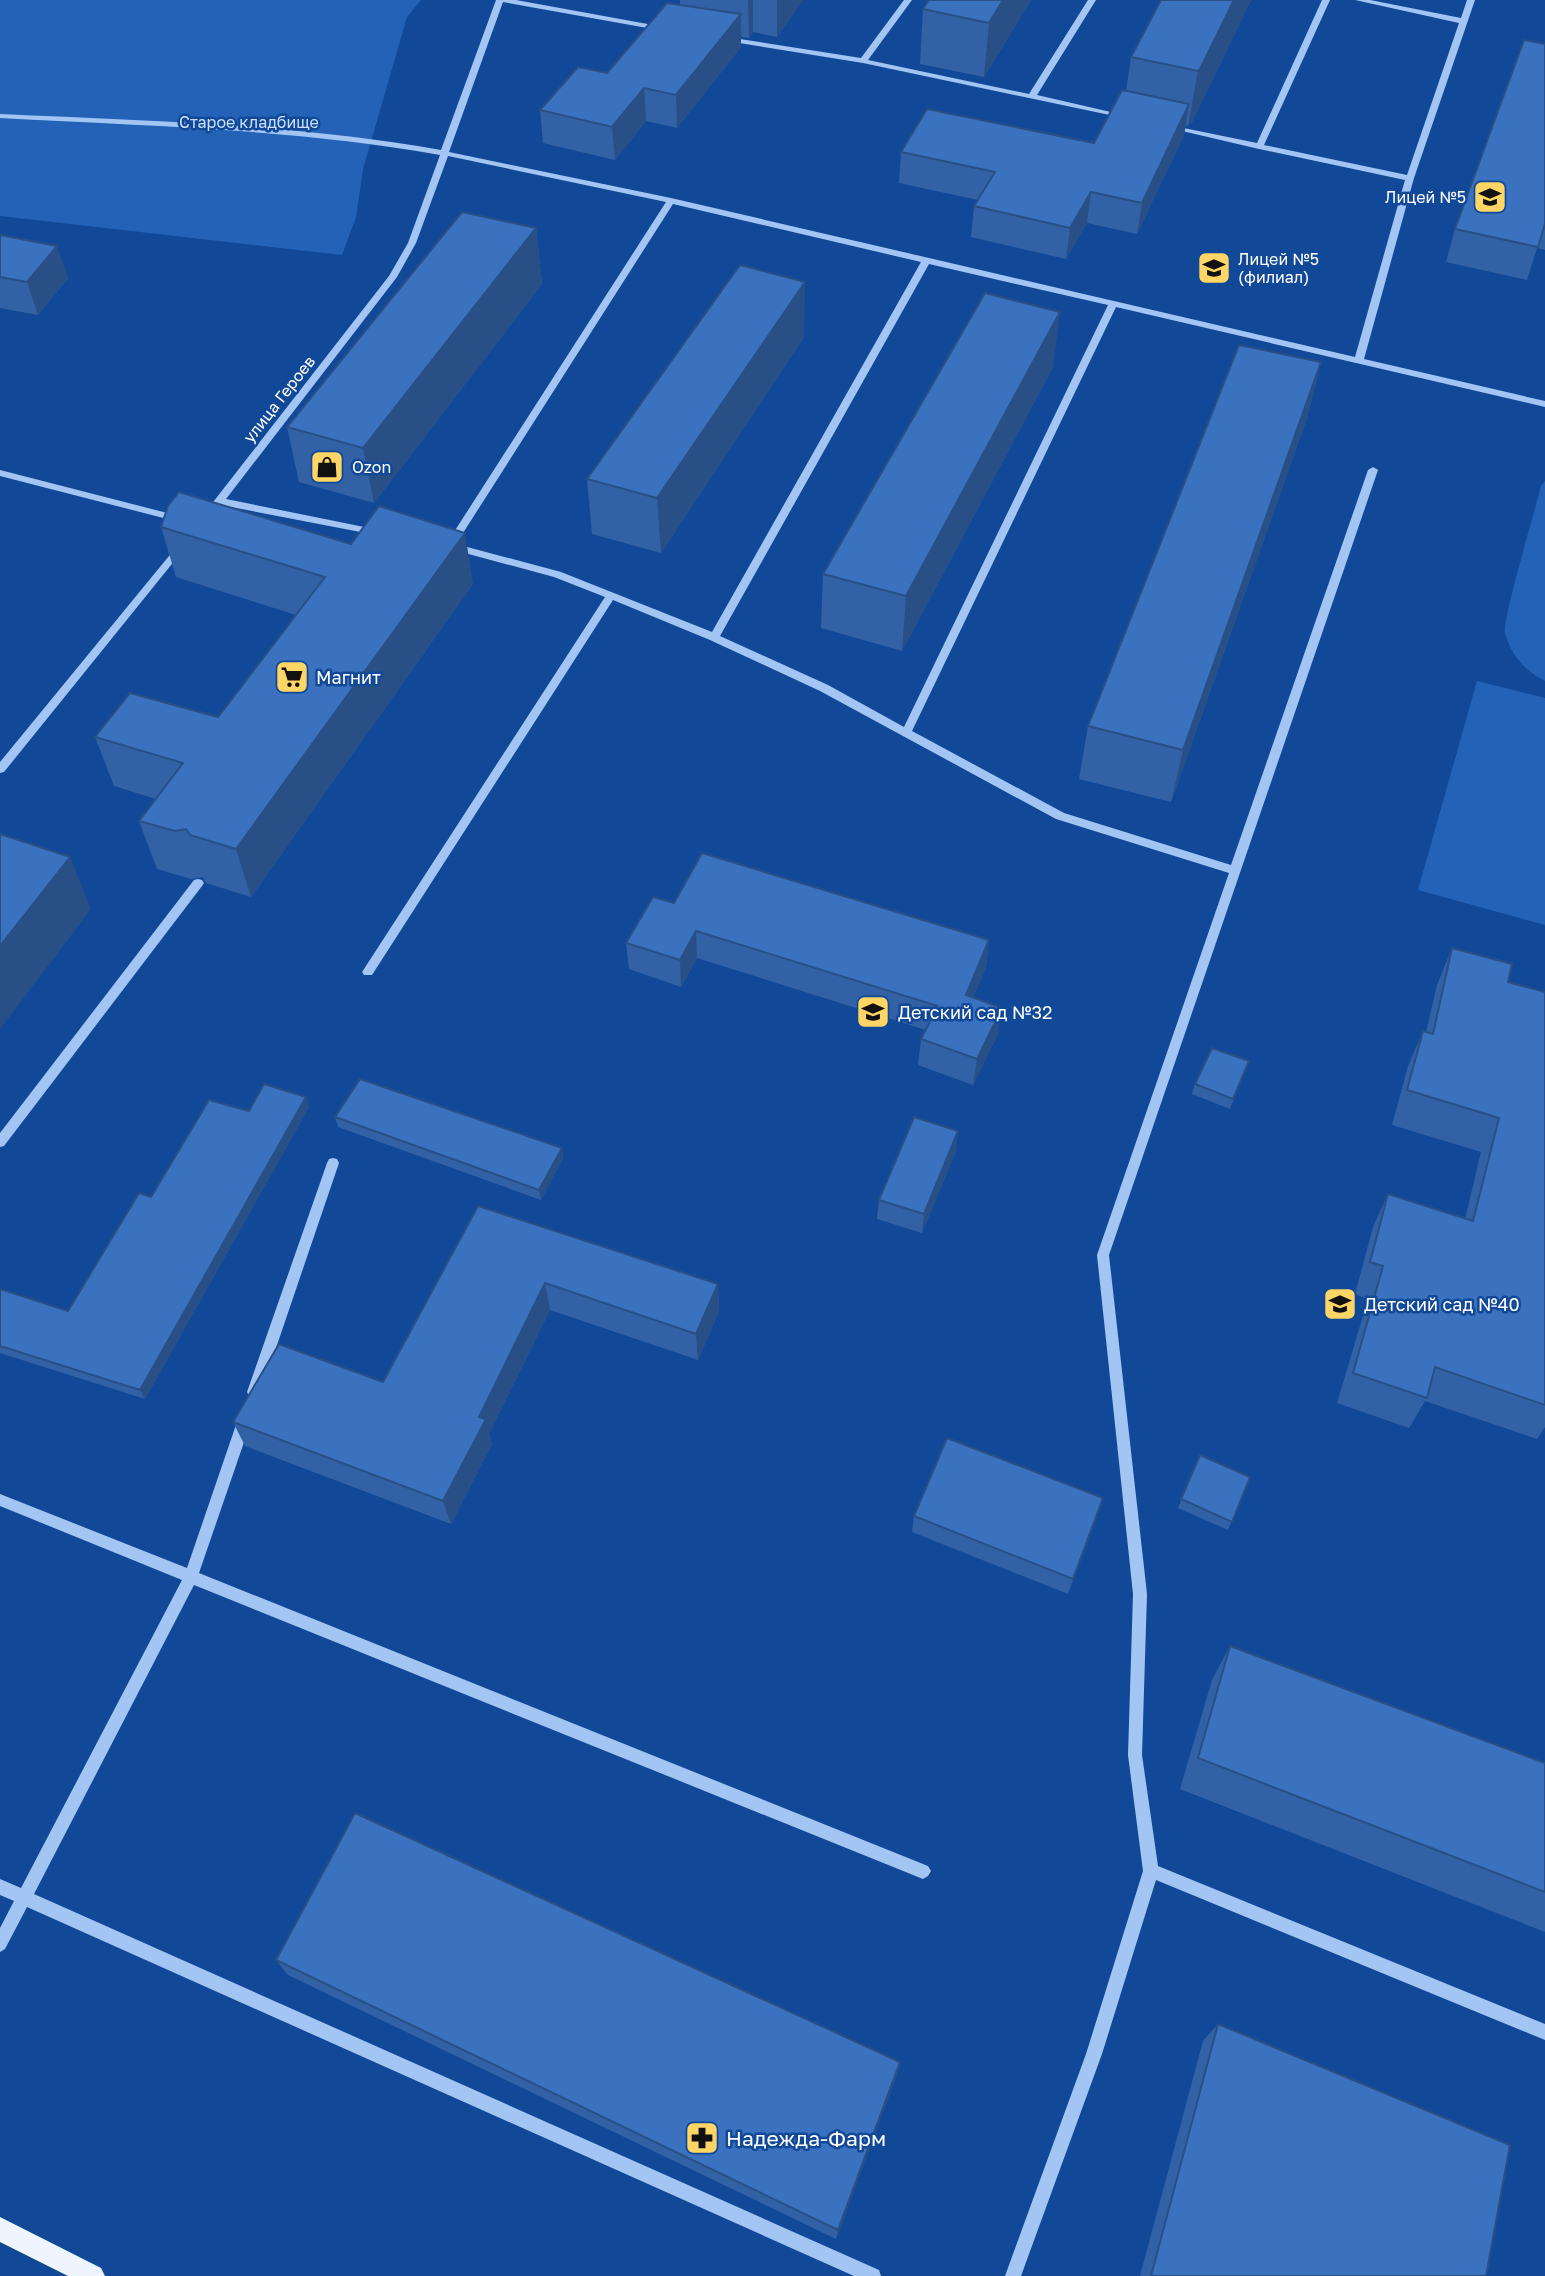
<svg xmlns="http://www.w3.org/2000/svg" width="1545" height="2276" viewBox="0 0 1545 2276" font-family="'Golos Text',sans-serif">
  <rect width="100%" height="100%" fill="#114998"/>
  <!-- green -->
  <g fill="#2462b7">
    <path d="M0,0H421L407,17L363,169L356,217L342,255L0,216Z"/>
    <path d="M1545,481V681C1525,671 1511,655 1505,633C1502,620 1536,508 1541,486Z"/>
    <path d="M1477,681L1545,698V925L1418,890Z"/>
  </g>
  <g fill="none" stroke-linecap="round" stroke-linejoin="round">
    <!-- minor -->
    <g fill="#a2c5f4" fill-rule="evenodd">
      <path d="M496,0H516L664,27L668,29L664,31L503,2L449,152L671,198L1355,357L1405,180L1259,149L1165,127L1169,125L1257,143L1322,0H1330L1264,145L1407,175L1459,23L1355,0H1370L1461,18L1467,0H1475L1414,178L1364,359L1545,401V407L1116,307L912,731L1064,813L1231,865L1368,470L1373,467L1378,470L1109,1255L1147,1594L1142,1755L1158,1866L1545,2024V2040L1156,1880L1102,2054L1021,2276H1005L1086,2054L1143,1871L1128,1755L1133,1594L1097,1255L1229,873L1056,819L820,691L710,640L613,600L372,975H364L362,972L364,969L605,597L554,577L450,549L445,546L666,202L448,156L416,243L397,277L226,499L379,530L381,532L376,535L221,505L215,509L210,506L389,276L408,243L440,155C294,129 147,126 0,118V114C148,121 296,124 441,150ZM673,204L921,262L712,632L561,572L456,544ZM929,264L1108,305L904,727L828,685L720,636Z"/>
      <path d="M904,0H912L868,60L1029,94L1088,0H1096L1037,95L1128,116L1124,118L863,63L727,41L723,39L727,37L861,58Z"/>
      <path d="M0,470L179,516L184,519L179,522L0,476Z"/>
      <path d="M181,544L186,547L184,549L4,772L0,773V762L178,545Z"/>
      <path d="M198,879L202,880L204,883L202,886L4,1146L0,1147V1133L194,880Z"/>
      <path d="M333,1158L337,1159L339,1163L261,1392L259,1396L254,1398L249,1396L247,1392L327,1163L329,1159Z"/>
      <path d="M245,1413L250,1415L252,1419L199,1573L928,1866L931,1871L928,1876L923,1879L194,1585L34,1894L879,2270L881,2276H854L27,1907L5,1949L0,1952V1928L14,1901L0,1895V1879L21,1888L182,1580L0,1506V1494L187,1568L238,1419L240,1415Z"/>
    </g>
    <!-- major -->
    <path fill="#eff5ff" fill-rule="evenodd" d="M0,2217L101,2268L105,2276H68L0,2242Z"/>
  </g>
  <!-- wall -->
  <g fill="#3262a5">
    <path d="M680,0H803L777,37L753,32L749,38L741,37V47L677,128L646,121L615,160L543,143L540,110L607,73L680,5Z"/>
    <path d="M929,0H1031L984,77L920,64L923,9Z"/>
    <path d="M1161,0H1251L1192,122L1188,126L1186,125L1184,135L1137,234L1087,223L1066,259L971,237L974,206L978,200L899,183L901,152L1094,143L1126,91L1131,57Z"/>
    <path d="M1545,44V250L1537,248L1527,280L1446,262L1455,229Z"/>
    <path d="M536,228L542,284L374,503L299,482L287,427Z"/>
    <path d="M0,235L68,278L38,315L0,308Z"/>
    <path d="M804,337L661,553L592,534L587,479Z"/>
    <path d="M1321,362L1307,418L1171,802L1079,779L1088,726Z"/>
    <path d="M1053,367L902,651L821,628L823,574Z"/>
    <path d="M161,527L473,584L251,897L206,883L203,877L191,879L157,869L139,821L156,799L114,786L95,737L218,717L296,615L176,577Z"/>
    <path d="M674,903L989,940L986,967L973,998L998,1034L973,1085L918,1065L921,1039L926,1030L697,958L681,987L629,969L626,943Z"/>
    <path d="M1452,948L1508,982L1545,992V1427L1537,1439L1425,1401L1409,1428L1337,1403L1368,1299L1355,1294L1373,1227L1388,1194L1465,1219L1481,1152L1392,1125L1408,1066L1423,1031L1426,1032L1437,985Z"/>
    <path d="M1249,1061L1230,1109L1192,1094L1195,1084Z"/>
    <path d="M309,1107L145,1399L0,1353V1289L68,1311L151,1197L249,1111Z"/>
    <path d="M335,1117L562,1148L563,1158L541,1200L338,1127Z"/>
    <path d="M956,1151L922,1233L877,1219L879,1200Z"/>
    <path d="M478,1206L718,1284L719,1311L698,1360L550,1310L489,1434L492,1444L451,1524L245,1446L233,1422L383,1382Z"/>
    <path d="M1200,1455L1250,1477L1228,1530L1178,1508Z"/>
    <path d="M1098,1514L1068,1594L912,1532L914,1516Z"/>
    <path d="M1230,1646L1545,1763V1932L1180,1789L1212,1680Z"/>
    <path d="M276,1960L897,2074L836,2239L288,1975Z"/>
    <path d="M1218,2024L1486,2276H1140L1203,2041Z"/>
  </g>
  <!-- shaded-wall -->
  <g fill="#295086">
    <path d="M748,0H753V32L749,38Z"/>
    <path d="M777,0H803L777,37Z"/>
    <path d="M1003,0H1031L984,77L989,23Z"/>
    <path d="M1234,0H1251L1192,122L1188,126L1198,71Z"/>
    <path d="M741,14V47L677,128L676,95Z"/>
    <path d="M644,88L646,121L615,160L612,127Z"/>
    <path d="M1189,104L1184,135L1137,234L1142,203Z"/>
    <path d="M1091,192L1087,223L1066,259L1070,228Z"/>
    <path d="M536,228L542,284L374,503L363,448Z"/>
    <path d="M57,246L68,278L38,315L27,282Z"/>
    <path d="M805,282L804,337L661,553L657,498Z"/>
    <path d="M1060,312L1053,367L902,651L906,596Z"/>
    <path d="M1321,362L1307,418L1171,802L1183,750Z"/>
    <path d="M465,533L473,584L251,897L236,849Z"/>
    <path d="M70,857L91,909L0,1029V946Z"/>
    <path d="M696,931L697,958L681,987L680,960Z"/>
    <path d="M989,940L986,967L963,1021L966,995Z"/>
    <path d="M1002,1008L998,1034L973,1085L977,1059Z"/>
    <path d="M306,1097L309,1107L145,1399L140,1390Z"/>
    <path d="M958,1131L956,1151L922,1233L924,1214Z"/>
    <path d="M562,1148L563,1158L541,1200L539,1190Z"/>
    <path d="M545,1283L550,1310L489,1434L492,1444L451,1524L443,1501L479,1417Z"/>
    <path d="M718,1284L719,1311L698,1360L696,1334Z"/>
    <path d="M1103,1498L1098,1514L1068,1594L1073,1579Z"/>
    <path d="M900,2062L897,2074L836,2239L838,2230Z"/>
  </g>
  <!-- building -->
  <g fill="#3a72c0" stroke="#295086" stroke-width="2">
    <path d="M929,0H1003L989,23L923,9Z"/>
    <path d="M1161,0H1234L1201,67L1198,71L1131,57Z"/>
    <path d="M667,3L741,14L676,95L644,88L612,127L540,110L578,67L607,73Z"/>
    <path d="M1524,40L1545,44V224L1538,247L1455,229Z"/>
    <path d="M1122,90L1189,104L1142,203L1091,192L1070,228L974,206L995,172L901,152L927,109L1094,143Z"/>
    <path d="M462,212L536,228L363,448L287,427Z"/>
    <path d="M0,235L57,246L27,282L0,277Z"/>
    <path d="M740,265L805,282L657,498L587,479Z"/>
    <path d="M985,293L1060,312L906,596L823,574Z"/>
    <path d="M1239,345L1321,362L1183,750L1088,726Z"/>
    <path d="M179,492L351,544L379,506L465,533L236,849L190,835L186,829L175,831L139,821L183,763L95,737L130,693L218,717L325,577L161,527L168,506Z"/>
    <path d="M0,834L70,857L0,946Z"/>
    <path d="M702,853L989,940L966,995L1002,1008L977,1059L921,1039L938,1006L696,931L680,960L626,943L653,897L674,903Z"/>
    <path d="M1452,948L1512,964L1508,982L1545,992V1405L1435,1367L1427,1398L1353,1373L1383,1266L1370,1262L1388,1194L1473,1221L1499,1118L1407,1090L1423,1031L1433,1034Z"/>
    <path d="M1212,1048L1249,1061L1233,1099L1195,1084Z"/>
    <path d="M360,1079L562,1148L539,1190L335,1117Z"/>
    <path d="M264,1084L306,1097L140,1390L0,1346V1289L68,1311L139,1193L151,1197L209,1100L249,1111Z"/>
    <path d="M914,1117L958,1131L924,1214L879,1200Z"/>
    <path d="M478,1206L718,1284L696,1334L545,1283L479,1417L486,1419L443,1501L233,1422L279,1344L383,1382Z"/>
    <path d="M947,1438L1103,1498L1073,1579L914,1516Z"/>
    <path d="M1200,1455L1250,1477L1232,1522L1181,1499Z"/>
    <path d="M1230,1646L1545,1763V1892L1198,1758Z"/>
    <path d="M355,1813L900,2062L838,2230L276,1960Z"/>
    <path d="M1218,2024L1510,2145L1486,2276H1151Z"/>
  </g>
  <!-- icons -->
  <defs>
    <symbol id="school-square" viewBox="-11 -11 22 22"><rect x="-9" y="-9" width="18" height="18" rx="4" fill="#ffd665" stroke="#114998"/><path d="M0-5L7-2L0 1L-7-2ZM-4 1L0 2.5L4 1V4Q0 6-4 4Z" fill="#111"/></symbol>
    <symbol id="shop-square" viewBox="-11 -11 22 22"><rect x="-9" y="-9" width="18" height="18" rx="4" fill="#ffd665" stroke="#114998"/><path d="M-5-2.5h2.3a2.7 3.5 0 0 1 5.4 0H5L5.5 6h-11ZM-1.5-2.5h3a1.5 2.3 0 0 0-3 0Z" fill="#111"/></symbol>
    <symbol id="supermarket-square" viewBox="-11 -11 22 22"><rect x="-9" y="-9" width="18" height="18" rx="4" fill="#ffd665" stroke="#114998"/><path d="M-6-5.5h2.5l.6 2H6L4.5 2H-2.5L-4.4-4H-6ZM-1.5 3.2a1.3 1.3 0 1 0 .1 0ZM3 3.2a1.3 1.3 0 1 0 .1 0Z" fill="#111"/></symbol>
    <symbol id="pharmacy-square" viewBox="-11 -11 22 22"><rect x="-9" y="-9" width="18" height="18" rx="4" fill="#ffd665" stroke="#114998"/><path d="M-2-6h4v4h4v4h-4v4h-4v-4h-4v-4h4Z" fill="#111"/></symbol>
  </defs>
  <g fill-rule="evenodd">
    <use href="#school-square" x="1471" y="178" width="38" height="38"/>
    <use href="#school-square" x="1195" y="249" width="38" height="38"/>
    <use href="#shop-square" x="308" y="448" width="38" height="38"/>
    <use href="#supermarket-square" x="273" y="658" width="38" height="38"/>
    <use href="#school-square" x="854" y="993" width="38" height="38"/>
    <use href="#school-square" x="1321" y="1285" width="38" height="38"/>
    <use href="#pharmacy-square" x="683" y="2119" width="38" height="38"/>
  </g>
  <g text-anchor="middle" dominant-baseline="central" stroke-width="5" stroke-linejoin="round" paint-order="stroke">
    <!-- far-park labels -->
    <g font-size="16" fill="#cae0fe" stroke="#114998">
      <text x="249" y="122">Старое кладбище</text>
    </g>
    <!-- far-poi labels -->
    <g font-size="16" fill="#fff" stroke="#114998" text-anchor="start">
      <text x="1466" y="197" text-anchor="end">Лицей №5</text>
      <text x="1238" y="259">Лицей №5<tspan x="1238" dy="18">(филиал)</tspan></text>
      <text x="352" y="467">Ozon</text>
    </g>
    <!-- far-street labels -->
    <g font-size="16" fill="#fff" stroke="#114998">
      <text transform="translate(279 399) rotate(-52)">улица Героев</text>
    </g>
    <!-- poi labels -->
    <g font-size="18" fill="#fff" stroke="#114998" text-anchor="start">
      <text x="316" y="677">Магнит</text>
      <text x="898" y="1012">Детский сад №32</text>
      <text x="1364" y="1304">Детский сад №40</text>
    </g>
    <!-- near-poi labels -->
    <g font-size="21" fill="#fff" stroke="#114998" text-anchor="start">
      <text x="726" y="2138">Надежда-Фарм</text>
    </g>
  </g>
</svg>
